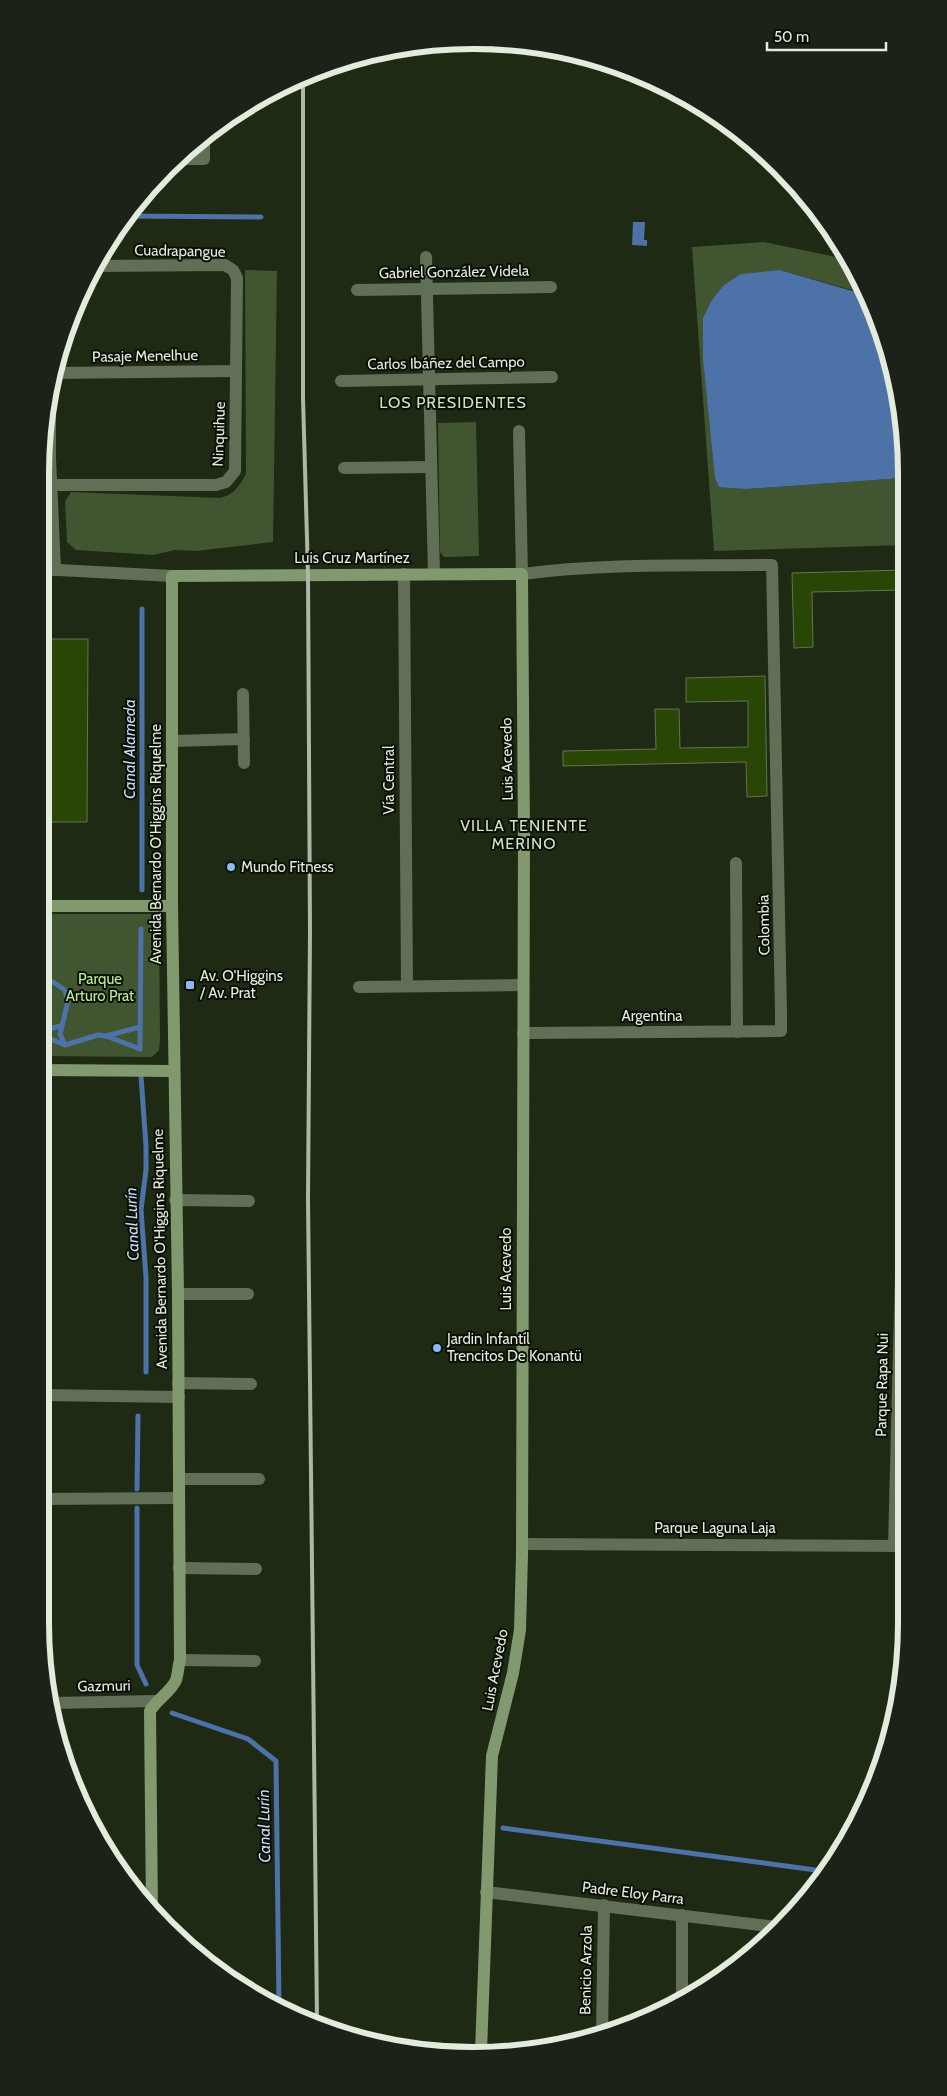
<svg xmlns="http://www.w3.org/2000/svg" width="947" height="2096" viewBox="0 0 947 2096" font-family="Cabin,sans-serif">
  <rect width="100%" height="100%" fill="#1e2a13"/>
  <!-- green -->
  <g fill="#415530">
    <path d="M764,242L846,259L866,294L780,270L747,489L903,478L904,545L714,551L692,247Z"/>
    <path d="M245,270L277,271L273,542L196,551L175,550L153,555L76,550L67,542L65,502L71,492L220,498C234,495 239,486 246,474Z"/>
    <path d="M476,422L479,556L444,557L440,552L438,423Z"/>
    <path d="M40,914H150L156,917L159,926L160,1038L159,1050L152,1057L40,1056Z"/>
  </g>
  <!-- water -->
  <g fill="#4d72a8">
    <path d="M633,222H645L644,240H647V246L632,245Z"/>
    <path d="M780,270L866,295L874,307L903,417V478L747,489L719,487L715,478L703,358V318L712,300L724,285L741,274Z"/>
  </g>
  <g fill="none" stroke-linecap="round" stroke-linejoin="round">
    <!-- stream -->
    <g stroke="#4d72a8" stroke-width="5">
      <path d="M127,216L261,217"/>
      <path d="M142,890V609"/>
      <path d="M40,977L53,982L65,990L68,1001L60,1034L65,1045"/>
      <path d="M40,1025L53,1028L60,1026"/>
      <path d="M40,1031L51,1039L65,1045L98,1035L106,1036L140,1049L141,929"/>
      <path d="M106,1036L140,1027"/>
      <path d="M141,1076L146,1146V1170L141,1210L146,1277V1372"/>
      <path d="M137,1489L138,1416"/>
      <path d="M137,1508V1665L146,1684"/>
      <path d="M172,1713L248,1739L276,1761L279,2006"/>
      <path d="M503,1828L823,1871"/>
    </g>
  </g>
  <!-- building -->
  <g fill="#294604" stroke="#657359">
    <path d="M904,570V590L812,592L813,647L794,648L792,573Z"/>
    <path d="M40,639H88L87,822H40Z"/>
    <path d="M765,676L767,796L747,797L746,762L563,766V751L656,749L655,709H679L680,748L748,747V701L686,702V678Z"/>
  </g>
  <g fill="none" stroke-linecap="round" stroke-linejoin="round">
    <!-- minor -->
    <g stroke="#616f56" stroke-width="12">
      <path d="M177,159H204V137"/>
      <path d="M426,257L434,574"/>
      <path d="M357,290L551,287"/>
      <path d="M53,373L236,371"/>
      <path d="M341,381L552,377"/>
      <path d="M50,382V458L55,570"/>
      <path d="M519,431L522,574C604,563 689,566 772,565L781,1012V1031L523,1033"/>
      <path d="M344,468L431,467"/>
      <path d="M51,485H216L226,482L235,471L237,278L233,270L225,265L95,266"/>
      <path d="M404,574L407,986"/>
      <path d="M243,694L244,763"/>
      <path d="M172,741L244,739"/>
      <path d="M736,863L737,1032"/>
      <path d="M359,987L522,985"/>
      <path d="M175,1200L249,1201"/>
      <path d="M178,1294H248"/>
      <path d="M178,1383L251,1384"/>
      <path d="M40,1395L179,1397"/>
      <path d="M179,1479H259"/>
      <path d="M40,1499L179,1498"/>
      <path d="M522,1544L907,1546"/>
      <path d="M894,1546L902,1234L906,1225"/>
      <path d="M179,1568L256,1569"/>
      <path d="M180,1660L255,1661"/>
      <path d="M486,1892L777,1927"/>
      <path d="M682,1915V2002"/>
      <path d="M602,2036L604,1905"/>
    </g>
    <!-- tertiary -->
    <g stroke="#616f56" stroke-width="12">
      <path d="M40,569L172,576"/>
      <path d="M53,1703L156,1701"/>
    </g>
    <!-- secondary -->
    <g stroke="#829970" stroke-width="12">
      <path d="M40,906H172"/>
      <path d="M40,1070L174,1071"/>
      <path d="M152,1912L150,1711C157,1699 171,1692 176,1680C178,1674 178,1667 180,1660L178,1294L172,906V576L522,574L524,834L522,1555L520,1630L513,1673L492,1756L481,2051"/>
    </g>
    <!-- rail -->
    <path stroke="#aeb7a7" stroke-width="4" d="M303,76V398L308,574L310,931L308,1199L317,2021"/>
  </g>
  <!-- markers -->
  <g fill="#8bb9fc" stroke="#0b1007" stroke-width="2">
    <circle cx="231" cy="867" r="5"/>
    <rect x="185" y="980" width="10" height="10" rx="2.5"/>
    <circle cx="437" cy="1348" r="5"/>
  </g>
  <g text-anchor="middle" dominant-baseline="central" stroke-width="4" stroke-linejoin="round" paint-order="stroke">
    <!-- street labels -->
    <g font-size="15" fill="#e3ebdd" stroke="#0b1007">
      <text transform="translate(180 251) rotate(1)">Cuadrapangue</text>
      <text transform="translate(454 272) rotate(-1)">Gabriel González Videla</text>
      <text transform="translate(145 356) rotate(-1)">Pasaje Menelhue</text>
      <text transform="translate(446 363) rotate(-1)">Carlos Ibáñez del Campo</text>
      <text transform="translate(219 434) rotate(-88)">Ninquihue</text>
      <text x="352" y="558">Luis Cruz Martínez</text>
      <text transform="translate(507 759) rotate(-91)">Luis Acevedo</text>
      <text transform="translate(389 780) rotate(-90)">Vía Central</text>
      <text transform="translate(156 844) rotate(-90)">Avenida Bernardo O'Higgins Riquelme</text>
      <text transform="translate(764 925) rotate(-91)">Colombia</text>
      <text x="652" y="1016">Argentina</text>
      <text transform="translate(160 1249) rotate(-91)">Avenida Bernardo O'Higgins Riquelme</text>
      <text transform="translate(506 1269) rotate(-90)">Luis Acevedo</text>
      <text transform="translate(882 1385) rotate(-89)">Parque Rapa Nui</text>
      <text x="715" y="1528">Parque Laguna Laja</text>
      <text transform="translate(495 1670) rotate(-79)">Luis Acevedo</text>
      <text transform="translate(104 1686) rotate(-1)">Gazmuri</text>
      <text transform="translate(633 1893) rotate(7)">Padre Eloy Parra</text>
      <text transform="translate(586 1970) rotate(-89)">Benicio Arzola</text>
    </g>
    <!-- poi labels -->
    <g font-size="15" fill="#e3ebdd" stroke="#0b1007" text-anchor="start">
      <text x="241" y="867">Mundo Fitness</text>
      <text x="200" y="976">Av. O'Higgins<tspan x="200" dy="17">/ Av. Prat</tspan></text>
      <text x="447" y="1339">Jardin Infantíl<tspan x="447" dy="17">Trencitos De Konantü</tspan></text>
    </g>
    <!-- park labels -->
    <g font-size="15" fill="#bceb93" stroke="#0b1007">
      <text x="100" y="979">Parque<tspan x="100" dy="17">Arturo Prat</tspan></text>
    </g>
    <!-- neighbourhood labels -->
    <g font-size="16" letter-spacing="1" fill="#d2e3c5" stroke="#0b1007">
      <text x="453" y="402">LOS PRESIDENTES</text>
      <text x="524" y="825">VILLA TENIENTE<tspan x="524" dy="18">MERINO</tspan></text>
    </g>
    <!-- water labels -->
    <g font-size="16" font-style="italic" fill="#c6dcfb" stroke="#0b1007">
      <text transform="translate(129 749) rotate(-90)">Canal Alameda</text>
      <text transform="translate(132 1224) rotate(-92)">Canal Lurín</text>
      <text transform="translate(264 1826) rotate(-91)">Canal Lurín</text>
    </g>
  </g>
  <!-- crop -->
  <path d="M0 0H947V2096H0ZM473 49H474A424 424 0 0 1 898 473V1623A424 424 0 0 1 474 2047H473A424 424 0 0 1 49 1623V473A424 424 0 0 1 473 49Z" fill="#1c2218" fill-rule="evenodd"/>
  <path fill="none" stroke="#e3ebdd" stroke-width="6" d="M473 49H474A424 424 0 0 1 898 473V1623A424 424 0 0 1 474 2047H473A424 424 0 0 1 49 1623V473A424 424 0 0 1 473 49Z"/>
  <!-- scale -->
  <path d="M767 42v8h119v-8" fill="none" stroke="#e3ebdd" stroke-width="2.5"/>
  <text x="774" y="42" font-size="15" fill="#e3ebdd" stroke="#0b1007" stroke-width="4" paint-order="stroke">50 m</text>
</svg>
